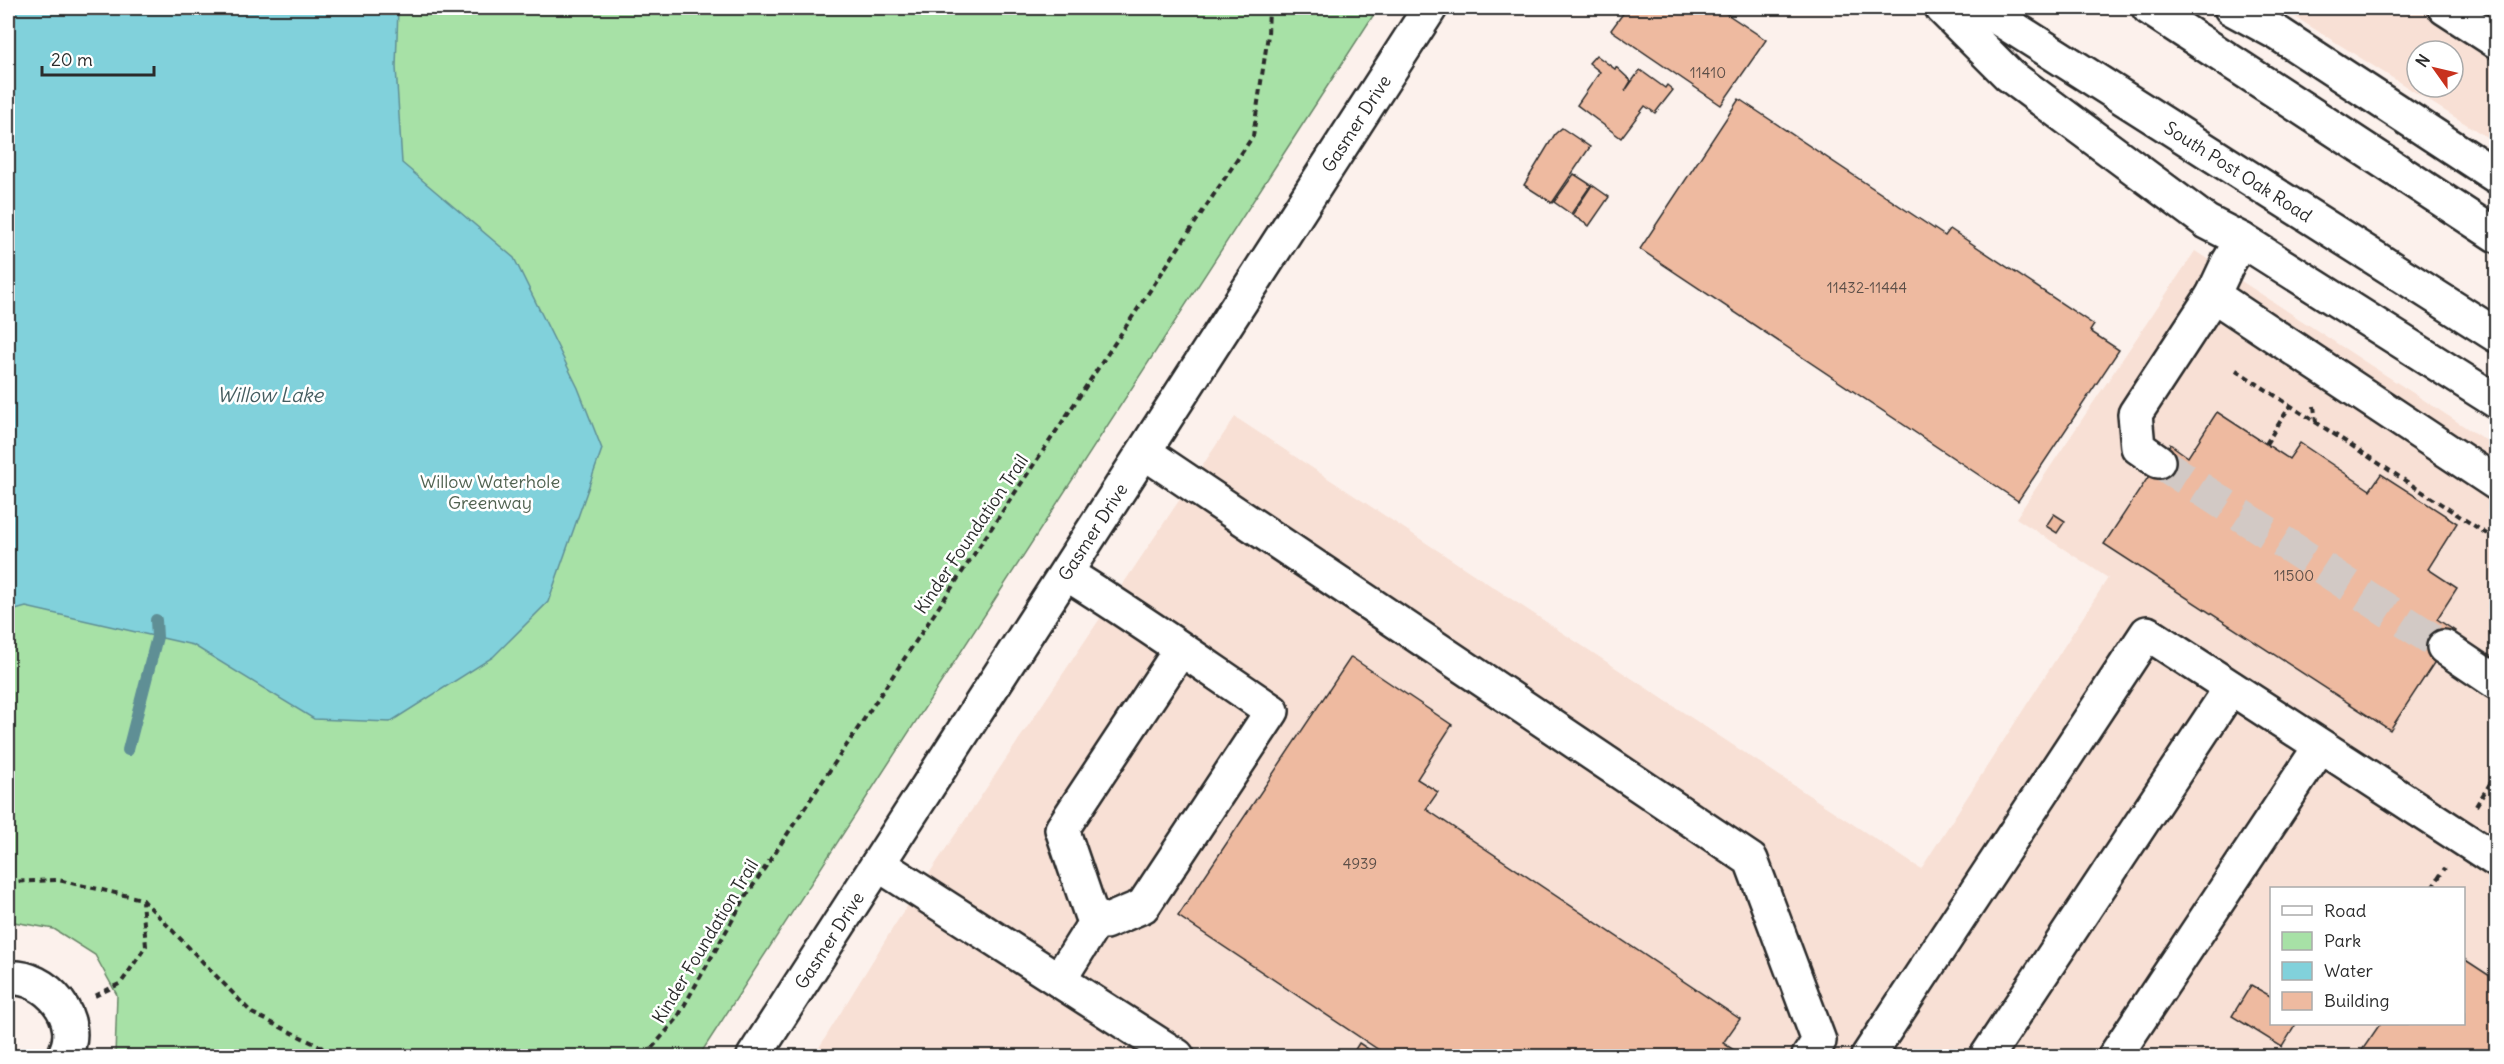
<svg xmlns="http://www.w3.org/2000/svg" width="2504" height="1064" viewBox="0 0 2504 1064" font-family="Delius,sans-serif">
  <rect width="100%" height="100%" fill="#fcf1ec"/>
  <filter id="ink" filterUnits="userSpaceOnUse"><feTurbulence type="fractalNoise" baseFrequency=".0167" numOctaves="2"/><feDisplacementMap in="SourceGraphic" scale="12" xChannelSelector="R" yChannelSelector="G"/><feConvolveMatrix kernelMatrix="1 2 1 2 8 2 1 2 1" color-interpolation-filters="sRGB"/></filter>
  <g filter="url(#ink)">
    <!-- built -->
    <g fill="#f8e0d5" fill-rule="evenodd">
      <path d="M2281,8H2496V143ZM2417,51H2453V87H2417Z"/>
      <path d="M2195,251L2496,447V1056H814L894,926L1235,417L1921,869L2108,578L2016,518ZM2272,888H2464V1024H2272Z"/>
    </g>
    <!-- green -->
    <path fill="#a7e1a6" stroke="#698668" stroke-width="1.5" d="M8,8H1378L699,1056H115L117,995L95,955L54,929L8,921Z"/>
    <!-- water -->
    <path fill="#81d1db" stroke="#5f8f95" stroke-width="1.5" d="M8,8H398L396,67L402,163L514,258L578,388L602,449L548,602L493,657L390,722L314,719L193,645L26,607L8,612Z"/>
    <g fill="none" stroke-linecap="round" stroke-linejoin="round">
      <!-- stream -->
      <path stroke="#5f8f95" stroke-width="12" d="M128,750L157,637L156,620"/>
    </g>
    <!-- building -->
    <g fill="#eebaa0" stroke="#2b2b2b" stroke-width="1.5">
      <path d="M1627,8H1718L1766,40L1721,105L1611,30Z"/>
      <path d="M1596,55L1615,69L1616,67L1631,81L1625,91L1640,70L1665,88L1667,85L1673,90L1655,113L1645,106L1621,138L1577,105L1600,72L1589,63Z"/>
      <path d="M1739,99L1945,236L1950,229L2094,325L2090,331L2119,350L2018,501L1640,249Z"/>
      <path d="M1562,128L1590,147L1552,203L1524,185L1555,134Z"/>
      <path d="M1574,174L1591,185L1571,214L1554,202Z"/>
      <path d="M1592,185L1609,197L1589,226L1572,215Z"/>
      <path d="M2217,412L2289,459L2300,443L2370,490L2381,474L2457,523L2428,569L2457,588L2437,619L2455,631L2390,730L2104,544L2170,444L2188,457Z"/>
      <path d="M2054,514L2065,521L2057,533L2046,526Z"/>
      <path d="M1351,657L1452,725L1417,779L1438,792L1426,809L1740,1019L1723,1043L1743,1056H1388L1178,916Z"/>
      <path d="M2464,959L2496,980V1056H2358L2380,1024H2464Z"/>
      <path d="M2251,985L2272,997V1024H2296L2282,1047L2232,1016Z"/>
      <path d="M1359,1043L1379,1056H1351Z"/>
    </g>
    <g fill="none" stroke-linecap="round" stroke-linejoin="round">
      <!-- minor-tunnel -->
      <path stroke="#d2c9c5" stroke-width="33" stroke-dasharray="33 16" stroke-linecap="butt" d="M2158,461L2444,647"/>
      <defs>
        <g id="minor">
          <path d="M2445,8L2496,41"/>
          <path d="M2213,295L2496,483"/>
          <path d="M1144,452L1751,860L1819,1041L1809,1056"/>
          <path d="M2158,461L2138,447L2135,414L2213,295L2228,263L2242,240"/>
          <path d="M1067,574C1137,617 1204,665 1272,711L1143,906L1105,922L1091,914L1062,829L1181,649"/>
          <path d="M2444,647L2496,682"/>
          <path d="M878,864L1177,1056"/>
          <path d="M8,978C46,974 85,1020 64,1056"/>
          <path d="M1059,980L1098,918"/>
          <path id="s1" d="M754,1056L1430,8"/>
          <path d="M1868,1056L2147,633L2496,860"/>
          <path d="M1987,1056L2231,688"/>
          <path d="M2115,1056L2320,747"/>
        </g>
        <g id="major">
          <path id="s2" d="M1982,8L2496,335"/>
          <path d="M2149,8L2496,235"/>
        </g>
        <g id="highway">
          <path d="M1942,8L2009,75L2207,222L2242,240L2496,401"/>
          <path d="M2231,8L2279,34L2496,176"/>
        </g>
      </defs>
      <!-- minor casing -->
      <use href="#minor" stroke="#2b2b2b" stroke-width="38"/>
      <!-- major casing -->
      <use href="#major" stroke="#2b2b2b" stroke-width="38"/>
      <!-- highway casing -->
      <use href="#highway" stroke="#2b2b2b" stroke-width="38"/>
      <!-- path -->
      <g stroke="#2b2b2b" stroke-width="4" stroke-dasharray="6 4.5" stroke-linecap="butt">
        <path d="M2236,370L2496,540"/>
        <path d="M2314,406L2316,422"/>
        <path d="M2266,444L2290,406"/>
        <path d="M2476,806L2496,774"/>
        <path d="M8,882L58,880L142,899L252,1013L339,1056"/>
        <path d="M2432,888L2445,868"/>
        <path d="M95,996L121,983L146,946L142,901"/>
        <path d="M645,1056L676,1020L746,896L1253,136L1268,35L1269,8"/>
      </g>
      <!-- minor -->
      <use href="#minor" stroke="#fff" stroke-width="33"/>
      <!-- major -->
      <use href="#major" stroke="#fff" stroke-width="33"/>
      <!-- highway -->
      <use href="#highway" stroke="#fff" stroke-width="33"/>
    </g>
  </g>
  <g text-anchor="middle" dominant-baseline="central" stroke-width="5" stroke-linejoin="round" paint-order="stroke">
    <!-- number labels -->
    <g font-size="15" fill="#5c4f48">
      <text x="1708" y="72">11410</text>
      <text x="1867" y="287">11432-11444</text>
      <text x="2294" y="575">11500</text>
      <text x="1360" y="863">4939</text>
    </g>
    <!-- street labels -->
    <g font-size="18" fill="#2b2b2b" stroke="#fff">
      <text stroke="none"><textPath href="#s1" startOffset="1110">Gasmer Drive</textPath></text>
      <text stroke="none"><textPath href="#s2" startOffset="304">South Post Oak Road</textPath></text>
      <text stroke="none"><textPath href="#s1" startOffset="624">Gasmer Drive</textPath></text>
      <text transform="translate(971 534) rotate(-56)">Kinder Foundation Trail</text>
      <text stroke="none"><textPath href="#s1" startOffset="138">Gasmer Drive</textPath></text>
      <text transform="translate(705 941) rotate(-59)">Kinder Foundation Trail</text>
    </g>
    <!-- park labels -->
    <g font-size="18" fill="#506250" stroke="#fff">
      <text x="490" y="481">Willow Waterhole<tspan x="490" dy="21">Greenway</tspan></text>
    </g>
    <!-- water labels -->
    <g font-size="20" font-style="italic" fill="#455d60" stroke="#fff">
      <text x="270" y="394">Willow Lake</text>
    </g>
  </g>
  <!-- margin -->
  <rect width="2504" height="1064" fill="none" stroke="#fff" stroke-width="30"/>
  <rect x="15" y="15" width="2474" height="1034" fill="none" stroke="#2b2b2b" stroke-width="2" filter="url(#ink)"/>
  <!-- legend -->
  <rect x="2270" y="887" width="195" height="138" fill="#ffffff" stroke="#aaaaaa" stroke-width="1.5"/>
  <rect x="2282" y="906" width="30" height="9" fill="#ffffff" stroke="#aaaaaa" stroke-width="1.5"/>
  <text x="2324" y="917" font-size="18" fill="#2b2b2b">Road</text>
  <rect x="2282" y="932" width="30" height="18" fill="#a7e1a6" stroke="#aaaaaa" stroke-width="1.5"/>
  <text x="2324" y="947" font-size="18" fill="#2b2b2b">Park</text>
  <rect x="2282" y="962" width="30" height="18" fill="#81d1db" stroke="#aaaaaa" stroke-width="1.5"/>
  <text x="2324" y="977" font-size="18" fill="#2b2b2b">Water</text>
  <rect x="2282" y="992" width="30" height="18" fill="#eebaa0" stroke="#aaaaaa" stroke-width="1.5"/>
  <text x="2324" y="1007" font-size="18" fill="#2b2b2b">Building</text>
  <!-- north arrow -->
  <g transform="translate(2435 69) rotate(304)"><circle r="28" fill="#ffffff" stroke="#aaaaaa" stroke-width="1.5"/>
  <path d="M0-4.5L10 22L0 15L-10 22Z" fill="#c8321e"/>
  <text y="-9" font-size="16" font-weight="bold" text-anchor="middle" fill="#2b2b2b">N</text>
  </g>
  <!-- scale -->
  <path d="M42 66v9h112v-9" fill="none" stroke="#2b2b2b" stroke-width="3"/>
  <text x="51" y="66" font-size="18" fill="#2b2b2b" stroke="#ffffff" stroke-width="4.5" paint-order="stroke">20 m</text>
</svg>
